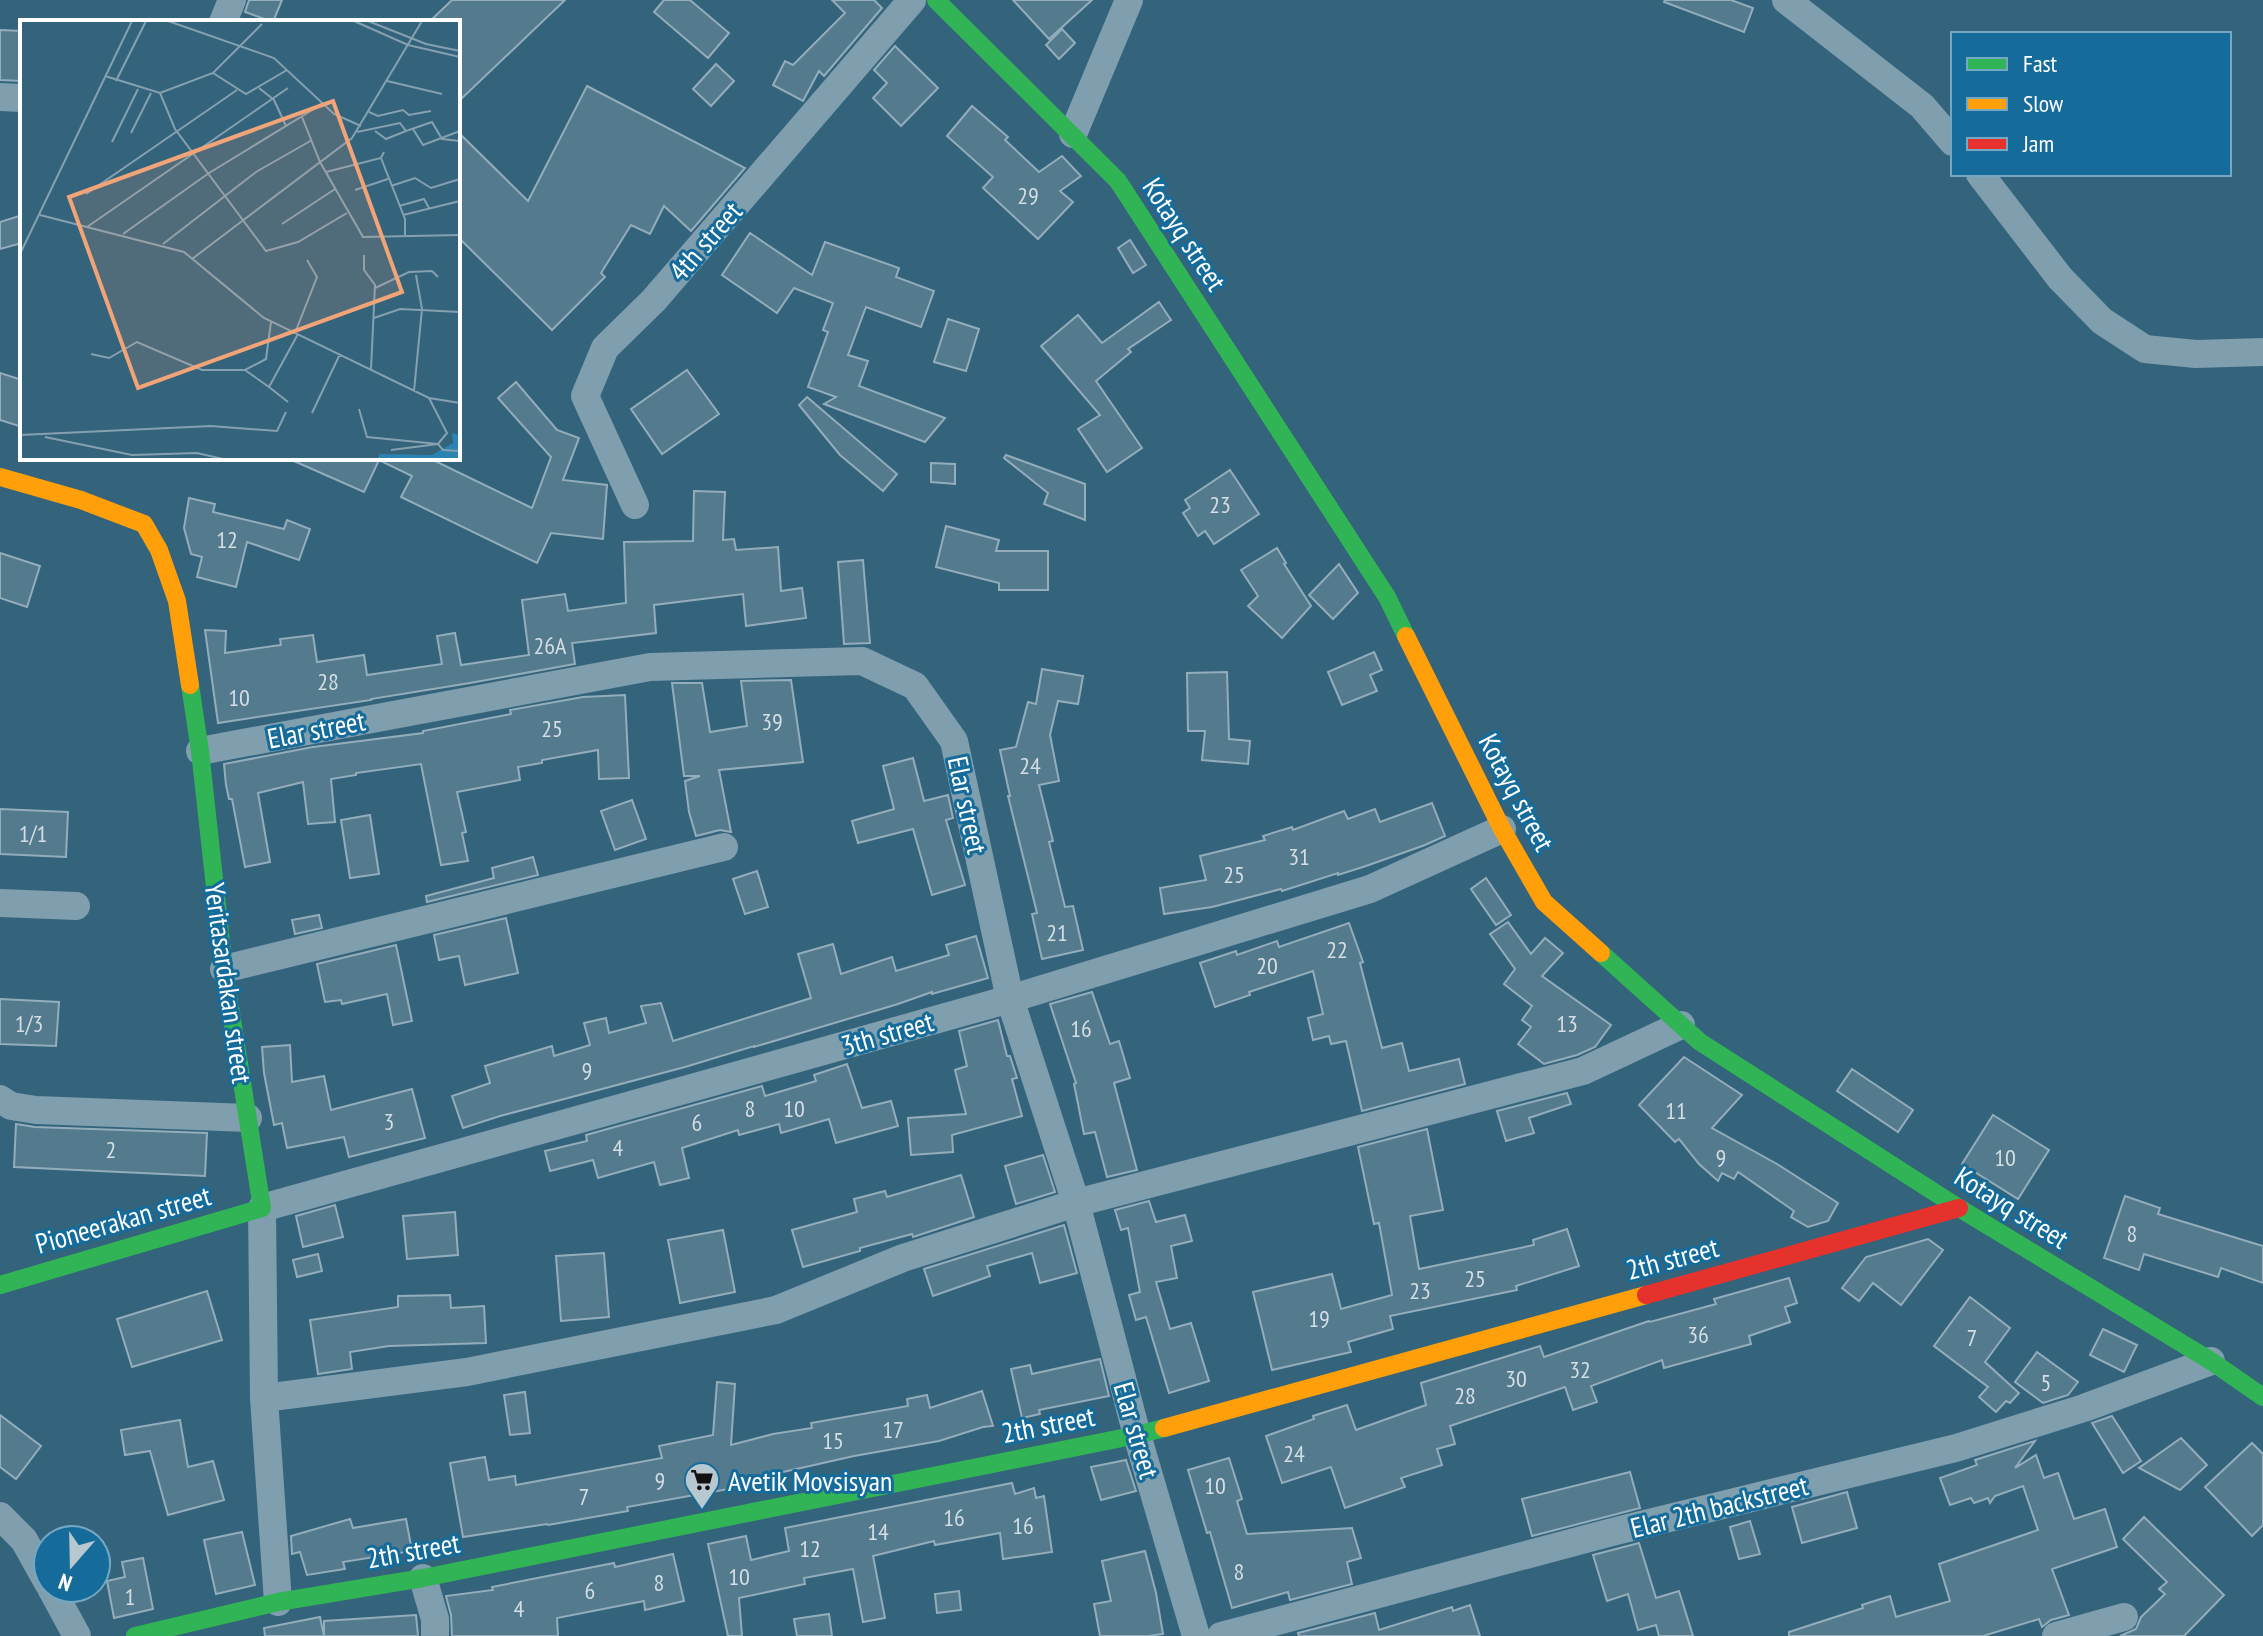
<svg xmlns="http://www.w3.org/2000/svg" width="2263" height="1636" viewBox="0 0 2263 1636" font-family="'PT Sans Narrow',sans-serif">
  <rect width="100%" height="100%" fill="#34637c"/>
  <!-- building -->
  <g fill="#547a8e" stroke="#93adbb" stroke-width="2">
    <path d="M249,0H282L273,22L245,12Z"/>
    <path d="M452,0H565L458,102V22H429Z"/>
    <path d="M664,0H690L729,33L708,58L654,12Z"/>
    <path d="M832,0H874L882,8L824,76L819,71L803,101L773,85L785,61L793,65L845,13Z"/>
    <path d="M1013,0H1092L1049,39Z"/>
    <path d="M1665,0H1731L1753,8L1744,32L1664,2Z"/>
    <path d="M1062,29L1075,43L1059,59L1046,45Z"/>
    <path d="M0,30L22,31V81L0,80Z"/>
    <path d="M895,46L938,88L901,126L873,98L887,83L874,70Z"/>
    <path d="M716,64L734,81L711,106L693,89Z"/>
    <path d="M587,86L745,168L691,231L664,206L650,234L631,225L601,273L605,277L552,330L458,237V132L528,201Z"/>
    <path d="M972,106L1008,137L1005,140L1039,172L1062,156L1081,176L1060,191L1073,202L1038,239L983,188L993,177L947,136Z"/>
    <path d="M22,215V243L0,249V222Z"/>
    <path d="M750,233L812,275L825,242L899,268L896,277L934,291L921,327L866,307L848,355L868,361L859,386L945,418L925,442L824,404L836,397L808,387L828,332L823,330L833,303L794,288L777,313L722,275Z"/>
    <path d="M1130,240L1146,265L1133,273L1118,248Z"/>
    <path d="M1159,302L1171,320L1128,349L1131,352L1096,381L1142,448L1107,472L1078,429L1100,415L1041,346L1078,315L1102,343Z"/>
    <path d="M948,319L979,329L966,371L934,362Z"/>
    <path d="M687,370L719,414L662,454L631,409Z"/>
    <path d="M0,373L22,380V427L0,420Z"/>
    <path d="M516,382L557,430L579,438L563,480L607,485L603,539L551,533L537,563L401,497L412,476L379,460L364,492L287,458H429L532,508L551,457L498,398Z"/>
    <path d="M807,397L897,474L883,491L840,455L799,405Z"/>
    <path d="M1006,455L1085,484V520L1044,504L1048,493L1004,458Z"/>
    <path d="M931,463L955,464V484L931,482Z"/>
    <path d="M1230,470L1259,514L1214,544L1205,531L1198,536L1183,513L1190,508L1185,500Z"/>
    <path d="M694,491L725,492L723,540L734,539L736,550L778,547L781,591L802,588L806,618L746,626L743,594L654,605L656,633L572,643L575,664L470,683L371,699V700L218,723L205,630L226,631L225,653L281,645L280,639L313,635L317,662L364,655L367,675L442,664L437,636L455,633L461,665L529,655L522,600L565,594L568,611L626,603L624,542L693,541Z"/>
    <path d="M189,498L215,504L213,512L284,529L287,520L310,529L299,560L247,542L236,587L197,577L202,557L191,554L184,528Z"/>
    <path d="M946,526L999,540L996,551H1048V590H999V583L936,567Z"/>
    <path d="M1277,548L1286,563L1284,564L1311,606L1282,638L1248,606L1258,596L1241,570Z"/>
    <path d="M0,553L40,566L27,607L0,598Z"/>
    <path d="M863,560L870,643L844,644L838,562Z"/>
    <path d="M1339,564L1358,593L1333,619L1309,595Z"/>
    <path d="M1374,652L1382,670L1370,675L1377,691L1342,705L1328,672Z"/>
    <path d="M1042,669L1083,676L1078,704L1058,701L1050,735L1059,781L1039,785L1053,841L1049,842L1065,907L1073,906L1083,950L1042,959L1032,914L1037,913L1008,796H1010L1000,750L1016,747L1028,702L1036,704Z"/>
    <path d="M1227,672L1229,739L1250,741L1248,764L1202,760L1205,731H1188L1187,673Z"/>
    <path d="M791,680L803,762L719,770L731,832L720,830L696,836L689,812L685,781L700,776H684L672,683H702L710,732L747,726L741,681Z"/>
    <path d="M625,695L629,778L599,779L598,750L542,760V763L518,767L520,780L457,792L466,832L462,833L468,861L441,865L421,764L356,773V775L331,779L335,822L308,824L303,782L258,793L270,862L245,867L232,799H229L226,785L224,764L313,747L423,733V731L511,714L510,710L583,697Z"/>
    <path d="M913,758L924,801L948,795L953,818L946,820L965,885L932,895L913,829L858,843L852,821L894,809L883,766Z"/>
    <path d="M632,800L646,839L615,850L601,811Z"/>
    <path d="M1432,803L1445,836L1425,845L1366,866L1338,875V873L1282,891L1281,889L1212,907L1164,914L1160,888L1206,880L1200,856L1265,840L1263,836L1292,827L1293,830L1344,811L1348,819L1375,809L1380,822Z"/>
    <path d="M0,809L68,812L66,857L0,854Z"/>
    <path d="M370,815L379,874L350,878L341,820Z"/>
    <path d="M533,857L538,875L427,902L426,896L494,878L492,868Z"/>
    <path d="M757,871L768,907L745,914L733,879Z"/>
    <path d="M1486,878L1511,915L1496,925L1471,889Z"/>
    <path d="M319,915L322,928L295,934L292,920Z"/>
    <path d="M506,918L518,973L465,985L459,956L439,960L434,935Z"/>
    <path d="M1508,922L1531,954L1545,938L1563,953L1542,976L1611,1025L1595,1047L1577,1055L1544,1064L1518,1044L1531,1027L1522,1020L1532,1006L1504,984L1515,969L1490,934Z"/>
    <path d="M1349,923L1363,962L1360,963L1382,1048L1402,1043L1409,1071L1459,1059L1465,1084L1362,1111L1346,1041L1331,1044L1329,1036L1313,1040L1308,1018L1323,1014L1313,971L1249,992L1250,995L1215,1007L1200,963L1236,951L1237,955L1277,941L1279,947Z"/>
    <path d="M976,936L988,978L932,994V992L898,1004L754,1047V1046L685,1067L500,1116L463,1128L452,1096L490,1083L485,1066L552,1046L554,1056L590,1045L584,1023L606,1018L609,1033L646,1023L641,1006L661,1003L673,1041L811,998L798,954L833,944L841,974L892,957L896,971L949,955L946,945Z"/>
    <path d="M396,945L412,1021L393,1025L387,994L342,1004L341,1000L325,1002L317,964Z"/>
    <path d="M1092,992L1110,1044L1119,1041L1130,1078L1114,1083L1137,1170L1107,1177L1095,1132L1084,1134L1074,1084L1076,1083L1050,1004Z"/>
    <path d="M0,999L59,1002L56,1046L0,1044Z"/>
    <path d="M998,1020L1007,1056H1010L1017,1078L1012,1079L1022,1116L952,1135L953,1152L911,1155L908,1118L966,1114L955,1070L967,1066L959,1031Z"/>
    <path d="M290,1045L292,1082L324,1076L331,1110L412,1089L425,1138L349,1157L344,1137L287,1148L282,1123L274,1125L264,1073L262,1047Z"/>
    <path d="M1684,1057L1742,1095L1712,1128L1777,1164L1838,1203L1828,1221L1808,1227L1791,1217L1794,1211L1738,1172L1734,1179L1722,1173L1718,1181L1699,1164L1679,1139L1675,1142L1639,1105Z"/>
    <path d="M847,1064L862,1108L891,1101L898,1126L836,1143L829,1119L781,1133L779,1124L739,1135L738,1130L682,1148L689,1178L660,1185L654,1162L598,1178L593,1160L550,1171L545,1151L587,1141L586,1135L762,1086L765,1096L816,1081L814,1075Z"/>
    <path d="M1852,1069L1913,1110L1898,1132L1837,1091Z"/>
    <path d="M1567,1093L1571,1104L1529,1118L1534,1133L1506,1141L1497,1111Z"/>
    <path d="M1993,1115L2049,1150L2018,1199L1962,1164Z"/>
    <path d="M16,1124L35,1127L207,1133L205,1176L14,1167Z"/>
    <path d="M1427,1129L1443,1210L1410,1216L1419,1269L1534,1245L1533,1240L1567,1229L1579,1266L1516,1286L1517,1290L1390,1316L1393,1329L1348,1342L1351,1352L1272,1370L1253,1292L1332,1274L1341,1309L1392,1295L1379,1223L1374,1224L1358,1147Z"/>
    <path d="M1043,1155L1055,1192L1016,1204L1005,1166Z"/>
    <path d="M961,1175L974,1217L913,1237L912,1234L860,1248V1251L803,1267L792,1230L857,1212L854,1199L885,1191L887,1197Z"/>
    <path d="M2125,1196L2160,1208L2158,1214L2263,1246V1283L2221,1268L2218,1277L2144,1254L2139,1270L2104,1258Z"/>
    <path d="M1149,1201L1156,1222L1185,1215L1192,1241L1171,1246L1177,1278L1156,1282L1170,1329L1191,1323L1209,1381L1169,1393L1146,1317L1136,1320L1129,1295L1140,1292L1128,1228L1121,1230L1115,1210Z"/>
    <path d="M335,1205L343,1237L303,1247L296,1216Z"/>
    <path d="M455,1212L458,1255L407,1259L403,1216Z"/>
    <path d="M1064,1225L1077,1273L1040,1283L1032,1253L987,1266L990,1276L933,1296L924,1269Z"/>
    <path d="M723,1230L735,1292L680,1303L668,1240Z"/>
    <path d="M1928,1239L1943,1250L1901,1305L1873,1283L1859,1301L1842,1288L1866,1257Z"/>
    <path d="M604,1253L609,1317L561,1321L556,1256Z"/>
    <path d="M318,1254L322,1271L297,1277L293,1260Z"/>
    <path d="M1789,1278L1797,1303L1785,1307L1790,1322L1749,1336L1751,1344L1664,1368L1662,1360L1591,1386L1597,1402L1573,1410L1565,1387L1450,1426L1455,1444L1437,1449L1442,1465L1401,1478L1405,1487L1345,1508L1331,1467L1282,1483L1266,1436L1314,1419L1313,1416L1347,1405L1356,1430L1426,1405L1421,1383L1540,1346L1544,1357L1649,1321L1650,1322L1716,1304L1714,1299Z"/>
    <path d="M207,1291L222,1340L132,1367L117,1319Z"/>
    <path d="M450,1295L451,1308L484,1306L486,1343L389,1346L350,1352L352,1369L318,1374L310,1320L398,1307V1296Z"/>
    <path d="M1970,1297L2010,1328L1985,1362L2019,1393L2010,1403L2006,1401L1996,1412L1979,1397L1988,1387L1934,1346Z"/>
    <path d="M2103,1329L2137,1345L2124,1372L2090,1355Z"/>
    <path d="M2037,1352L2078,1382L2068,1395L2043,1403L2015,1382Z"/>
    <path d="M1100,1359L1109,1396L1039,1410L1040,1414L1022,1418L1011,1369L1030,1365L1032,1374Z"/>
    <path d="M717,1382L735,1384L731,1445L773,1434L812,1428L811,1423L908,1406L907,1399L927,1395L930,1408L982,1391L993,1426L983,1427L939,1441L854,1456L783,1472L739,1482L740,1487L627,1507L628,1511L548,1525L547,1524L463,1537L450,1463L485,1457L489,1480L515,1476L516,1485L662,1458L659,1446L713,1435Z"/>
    <path d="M525,1392L530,1433L510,1435L504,1395Z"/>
    <path d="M0,1415L41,1446L16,1479L0,1467Z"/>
    <path d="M2112,1416L2141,1461L2123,1473L2092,1423Z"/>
    <path d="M180,1420L188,1467L213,1461L224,1500L168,1515L150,1451L125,1455L121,1430Z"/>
    <path d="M2181,1438L2207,1465L2180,1490L2139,1468Z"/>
    <path d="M2035,1441L2015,1468L2036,1455L2044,1478L2058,1473L2074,1519L2105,1509L2117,1547L2052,1569L2069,1615L2051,1620L2042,1627L2039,1619L1983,1636H1789V1632L1863,1608L1862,1605L1890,1596L1896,1617L1950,1601L1939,1564L2038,1530L2023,1486L1995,1496L1990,1503L1988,1498L1974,1503L1971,1498L1950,1505L1940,1478L1977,1465L1975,1460Z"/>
    <path d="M2252,1443L2263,1454V1525L2252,1536L2205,1487Z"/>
    <path d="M1229,1458L1242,1499L1237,1501L1247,1534L1352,1528L1361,1558L1347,1562L1352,1584L1290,1600L1288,1592L1232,1608L1210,1532L1207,1533L1188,1470Z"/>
    <path d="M1126,1460L1136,1491L1101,1500L1091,1467Z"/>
    <path d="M1630,1472L1640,1508L1532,1536L1522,1499Z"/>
    <path d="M1012,1483L1015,1494L1034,1488L1036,1498L1044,1496L1052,1552L1003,1559L1000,1533L935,1545L934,1541L873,1556L885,1618L863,1622L853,1569L804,1578L805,1584L739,1598L742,1636H728L708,1544L746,1536L751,1560L789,1551L785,1528Z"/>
    <path d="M1847,1492L1857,1528L1802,1543L1792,1507Z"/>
    <path d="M2144,1517L2224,1595L2184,1636H2120L2136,1629L2141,1617L2165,1594L2159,1589L2167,1582L2123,1539Z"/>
    <path d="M350,1519L353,1528L406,1519L412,1551L343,1562L345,1569L307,1575L300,1552L292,1554L291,1536Z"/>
    <path d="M1750,1521L1760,1554L1739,1559L1730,1527Z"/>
    <path d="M242,1532L255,1585L216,1594L204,1540Z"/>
    <path d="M1639,1543L1656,1598L1679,1591L1693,1636H1659L1656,1625L1638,1630L1628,1594L1607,1601L1593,1555Z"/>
    <path d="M1145,1551L1156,1593L1163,1634L1148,1636H1100L1094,1604L1111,1601L1102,1561Z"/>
    <path d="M673,1554L684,1601L645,1610L644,1601L557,1618L558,1636H452L451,1615L446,1596L493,1590L492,1587L614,1563L615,1567Z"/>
    <path d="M143,1558L153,1609L114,1618L107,1581L125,1577L122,1562Z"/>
    <path d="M959,1591L961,1610L937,1613L935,1594Z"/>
    <path d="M1470,1605L1480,1636H1299L1298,1633L1375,1613L1379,1630L1452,1607L1453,1611Z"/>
    <path d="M829,1614L832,1636H797L794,1619Z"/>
    <path d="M416,1615L418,1636H324V1621Z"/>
    <path d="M320,1617L324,1636H265L264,1628Z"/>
  </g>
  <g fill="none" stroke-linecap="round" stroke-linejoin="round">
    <!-- street -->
    <g stroke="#7f9eae" stroke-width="28">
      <path d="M1786,0L1922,106L1953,142"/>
      <path d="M223,22L232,0"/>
      <path d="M0,97L22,98"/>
      <path d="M1073,134L1129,0"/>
      <path d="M1980,174L2060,278L2102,321L2145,349L2196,354L2263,352"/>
      <path d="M635,505L585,396L605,348L654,300L912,0"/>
      <path d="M200,751L650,667L862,661L915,686L954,741L1010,999L1076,1203L1137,1435L1196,1636"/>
      <path d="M0,903L76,906"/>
      <path d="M224,969L724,847"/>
      <path d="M0,1099L11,1106L36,1110L248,1118"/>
      <path d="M264,1398L467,1372L776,1310L903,1258L1076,1203L1583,1071L1681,1025"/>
      <path d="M0,1516L24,1540L48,1583"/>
      <path d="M423,1578L435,1619V1636"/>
      <path d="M51,1588L77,1636"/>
      <path d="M278,1602L264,1398L262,1208L1010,999L1370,889L1502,829"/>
      <path d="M1221,1636L1612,1532L1956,1448L2084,1408L2211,1361"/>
      <path d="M2056,1636L2124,1617"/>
    </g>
    <!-- fast -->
    <g stroke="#30b455" stroke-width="18">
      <path d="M936,0L1118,181L1387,597L1406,636"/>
      <path d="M1601,953L1700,1042L1959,1208L2211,1361L2263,1397"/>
      <path d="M0,1285L262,1208L224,969L200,751L190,685"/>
      <path d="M135,1636L278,1602L423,1578L1137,1435L1164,1428"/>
    </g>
    <!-- slow -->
    <g stroke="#ff9f0a" stroke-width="18">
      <path d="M0,477L81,500L144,524L159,550L177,601L190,685"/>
      <path d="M1406,636L1502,829L1544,902L1601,953"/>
      <path d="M1164,1428L1646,1295"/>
    </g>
    <!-- jam -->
    <path stroke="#e5322d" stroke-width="18" d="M1646,1295L1959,1208"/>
  </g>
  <!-- icons -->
  <defs>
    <symbol id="supermarket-pin" viewBox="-11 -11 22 30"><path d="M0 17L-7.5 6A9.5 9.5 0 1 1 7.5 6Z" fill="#b8c8d1" stroke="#156c9b"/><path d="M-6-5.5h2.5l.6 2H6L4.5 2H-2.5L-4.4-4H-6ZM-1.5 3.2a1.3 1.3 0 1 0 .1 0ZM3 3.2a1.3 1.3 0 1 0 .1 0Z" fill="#111"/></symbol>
  </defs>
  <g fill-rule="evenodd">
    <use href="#supermarket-pin" x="682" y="1460" width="40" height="54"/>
  </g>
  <g text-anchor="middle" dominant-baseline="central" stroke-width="6" stroke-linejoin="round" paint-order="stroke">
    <!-- number labels -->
    <g font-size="24" fill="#d4dee3">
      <text x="1028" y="195">29</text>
      <text x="1220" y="504">23</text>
      <text x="227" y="539">12</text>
      <text x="550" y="645">26А</text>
      <text x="328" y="681">28</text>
      <text x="239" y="697">10</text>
      <text x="772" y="721">39</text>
      <text x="552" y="728">25</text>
      <text x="1030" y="765">24</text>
      <text x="33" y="833">1/1</text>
      <text x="1299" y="856">31</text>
      <text x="1234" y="874">25</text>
      <text x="1057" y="932">21</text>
      <text x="1337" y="949">22</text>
      <text x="1267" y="965">20</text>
      <text x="29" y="1023">1/3</text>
      <text x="1567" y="1023">13</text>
      <text x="1081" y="1028">16</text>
      <text x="587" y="1070">9</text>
      <text x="750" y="1108">8</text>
      <text x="794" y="1108">10</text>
      <text x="1676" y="1110">11</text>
      <text x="389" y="1121">3</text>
      <text x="697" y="1122">6</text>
      <text x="618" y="1147">4</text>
      <text x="111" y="1149">2</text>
      <text x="1721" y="1157">9</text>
      <text x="2005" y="1157">10</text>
      <text x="2132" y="1233">8</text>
      <text x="1475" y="1278">25</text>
      <text x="1420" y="1290">23</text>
      <text x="1319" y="1318">19</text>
      <text x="1698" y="1334">36</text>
      <text x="1972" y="1337">7</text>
      <text x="1580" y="1369">32</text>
      <text x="1516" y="1378">30</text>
      <text x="2046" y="1382">5</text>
      <text x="1465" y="1395">28</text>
      <text x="893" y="1429">17</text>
      <text x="833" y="1440">15</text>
      <text x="1294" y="1453">24</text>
      <text x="660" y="1480">9</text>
      <text x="1215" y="1485">10</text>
      <text x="584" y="1496">7</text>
      <text x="954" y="1517">16</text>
      <text x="1023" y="1525">16</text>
      <text x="878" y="1531">14</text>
      <text x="810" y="1548">12</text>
      <text x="1239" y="1571">8</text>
      <text x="739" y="1576">10</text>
      <text x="659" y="1582">8</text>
      <text x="590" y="1590">6</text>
      <text x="130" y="1596">1</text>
      <text x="519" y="1608">4</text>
    </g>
    <!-- street labels -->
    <g font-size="28" fill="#fff" stroke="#156c9b">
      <text transform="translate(1185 234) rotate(57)">Kotayq street</text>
      <text transform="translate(705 241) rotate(-49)">4th street</text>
      <text transform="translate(316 729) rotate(-11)">Elar street</text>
      <text transform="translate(1517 792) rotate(62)">Kotayq street</text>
      <text transform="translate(968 805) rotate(78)">Elar street</text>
      <text transform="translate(229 983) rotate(82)">Yeritasardakan street</text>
      <text transform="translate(887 1033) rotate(-16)">3th street</text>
      <text transform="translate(2012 1207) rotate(32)">Kotayq street</text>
      <text transform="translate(123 1219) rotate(-16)">Pioneerakan street</text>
      <text transform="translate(1672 1258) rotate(-15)">2th street</text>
      <text transform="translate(1048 1424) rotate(-11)">2th street</text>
      <text transform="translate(1137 1430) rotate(74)">Elar street</text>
      <text transform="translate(1719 1506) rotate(-14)">Elar 2th backstreet</text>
      <text transform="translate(413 1550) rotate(-10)">2th street</text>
    </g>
    <!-- poi labels -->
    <g font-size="28" fill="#fff" stroke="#156c9b" text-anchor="start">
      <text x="728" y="1480">Avetik Movsisyan</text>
    </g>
  </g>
  <!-- overview -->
  <g transform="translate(20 20)">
    <rect width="440" height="440" fill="#34637c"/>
    <path d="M432,413L440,415V439H357L360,434L412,435L433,423Z" fill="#2a83b1"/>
    <path fill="none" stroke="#85a1b0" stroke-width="2" d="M148,1L254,38L314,94L341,106M334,1L388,25L440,37M348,1L406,24L440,31M193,53L226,74L267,50M85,56L140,73L193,53L242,4M96,61L126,1M367,61L422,74M239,68L254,80L266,106M140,73L155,109L246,231L278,222L327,193M349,92L358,96L383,90L389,95L411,91M282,97L300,142L343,217L440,215M393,109L403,125L440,111M355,111L366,119L386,111M337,112L380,103L386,111L412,102L422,119L440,121M111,113L131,73M92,122L118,69M361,138L385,199V215M306,152L361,138L364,132M371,166L395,158L411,168L440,159M335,170L368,159M66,174L217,70M379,186L404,179L409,188M20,195L164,232L244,298L409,378L440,383M383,195L440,181M262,204L315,169M67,207L268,68M103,214L189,153L302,84M143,224L236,152L292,120M0,234L112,1M344,235V250L355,265L351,349M172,239L332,118L402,1M355,268L389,252L412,251L418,257M354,298L380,289L440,292M275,313L297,257L287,240M71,334L89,338L117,322L182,350H225L246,339L251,302M225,350L249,367L278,314M249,367L268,382M394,371L402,289L396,255M339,389L347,417L418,424L427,413L409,378M292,393L320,334M0,415L191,406L257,411L266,392M25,417L112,435L177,433L203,439M371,430L418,424L423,430L440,431"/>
    <path fill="#f2a479" fill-opacity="0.15" stroke="#f2a479" stroke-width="4" d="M313,81L382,272L118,368L49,177Z"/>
    <rect width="440" height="440" fill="none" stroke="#fff" stroke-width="4"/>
  </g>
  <!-- legend -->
  <rect x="1951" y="32" width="280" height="144" fill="#156c9b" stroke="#73a7c3" stroke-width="2"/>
  <rect x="1967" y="58" width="40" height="12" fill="#30b455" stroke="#73a7c3" stroke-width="2"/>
  <text x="2023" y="72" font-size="24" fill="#ffffff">Fast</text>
  <rect x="1967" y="98" width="40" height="12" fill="#ff9f0a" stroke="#73a7c3" stroke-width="2"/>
  <text x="2023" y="112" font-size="24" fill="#ffffff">Slow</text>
  <rect x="1967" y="138" width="40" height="12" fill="#e5322d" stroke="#73a7c3" stroke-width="2"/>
  <text x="2023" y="152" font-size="24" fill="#ffffff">Jam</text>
  <!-- north arrow -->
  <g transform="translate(72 1564) rotate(200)"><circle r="38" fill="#156c9b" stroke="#73a7c3" stroke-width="2"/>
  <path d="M0-6L14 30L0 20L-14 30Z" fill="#b8c8d1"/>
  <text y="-12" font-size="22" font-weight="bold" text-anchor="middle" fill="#ffffff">N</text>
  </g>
</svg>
